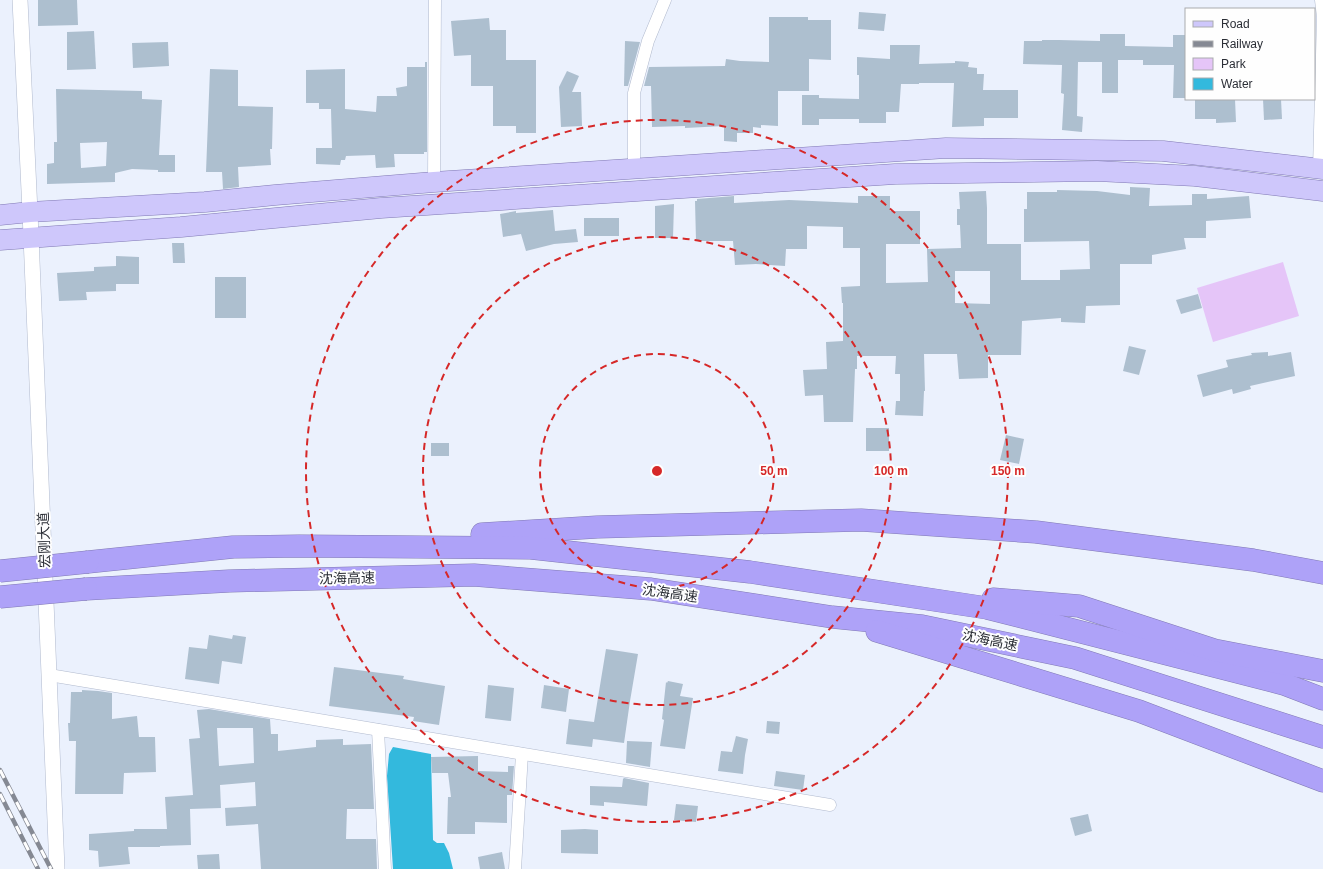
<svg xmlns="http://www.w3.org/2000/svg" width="1323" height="869" viewBox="0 0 1323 869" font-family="Helvetica,'Noto Sans SC',sans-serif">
  <rect width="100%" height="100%" fill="#ebf1fd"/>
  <!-- green -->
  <path fill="#e5c5f8" d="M1283,262L1299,316L1213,342L1197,288Z"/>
  <!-- water -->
  <path fill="#33b9dd" d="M393,747L431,754L433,840L437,843H444L449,853L453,869H393L387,776L389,754Z"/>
  <!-- building -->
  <g fill="#adbfcf" fill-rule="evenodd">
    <path d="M38,0H77L78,25L38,26Z"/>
    <path d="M859,12L886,14L884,31L858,29Z"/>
    <path d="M769,17H808V20H831V60L809,59V91H778V126L761,125V128L753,127V133H737V142L724,141V126L685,128V126L652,127L651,86H644L649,67L725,66L726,59L740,61L769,62Z"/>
    <path d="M489,18L490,30H506V60H536V133H516V126H493V86H471V55L454,56L451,21Z"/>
    <path d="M94,31L96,69L67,70V32Z"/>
    <path d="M1100,34H1125V46L1173,47V35H1186V98H1173L1174,65H1143V60H1118V93H1102V62H1078L1077,116L1083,117L1082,132L1062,130L1064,94L1061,93L1062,65L1023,64L1024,41H1042V40H1059L1100,41Z"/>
    <path d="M625,41L640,42L628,86H624Z"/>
    <path d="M168,42L169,66L133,68L132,43Z"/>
    <path d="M890,45H920L919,64L955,63V61L969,62L968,67L977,68V74H984L983,90H1018V118H984V126L952,127L954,83H919V84H901L899,112H886V123H859V119H819V125H802V95H819V98L859,99V75H857V57L890,59Z"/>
    <path d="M425,62H427V152H424V154H394L395,167L376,168L375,155L346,156L345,160H341L340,165L316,164V148H332L331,109H319V103H306V70L345,69V109L376,112L377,96H397L396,88L407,86V67H425Z"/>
    <path d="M210,69L238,70V106L273,107L272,149H270L271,165L238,167L239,187L223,189L222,172H206Z"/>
    <path d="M567,71L579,76L572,92H581L582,126L561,127L559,87Z"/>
    <path d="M56,89L142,91V99L162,100L159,155H175V172H158V170L132,169L115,173V182L47,184V164L54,163V142H57ZM107,142L106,166L81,168L80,143Z"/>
    <path d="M1195,99H1235L1236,122L1216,123V119H1195Z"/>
    <path d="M1263,99H1281L1282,119L1264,120Z"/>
    <path d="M1130,187L1150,188L1149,206L1192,205V194H1207V199L1249,196L1251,218L1206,221V238H1184L1186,249L1152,255V264H1120V305L1086,306L1085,323L1061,322V318L1022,321L1021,355H988V378L959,379L957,354H924L925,391H924L923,416L895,415L896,401H900V374H895L896,356H857V369H855L853,422H824L823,395L805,396L803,370L827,369L826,342L843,341V303H842L841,287L860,286V248H843V227L807,226V249H786L785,266L756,264L735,265L733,241H696L695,201H697V199L734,196V203L789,200L858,203V196H890V211H920V244H886V283L928,282L927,249L961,248L960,225H957V209H960L959,192L986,191L987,208V244H1021V280H1060V270L1090,269L1089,241L1024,242V209H1027V192H1057V190L1097,191L1130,195ZM955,271H990V304L955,303Z"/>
    <path d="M674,204L673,238H655V206Z"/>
    <path d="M553,210L555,231L576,229L578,242L554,244L526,251L521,234L503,237L500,214L516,211V213Z"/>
    <rect x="584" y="218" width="35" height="18"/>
    <path d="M172,243H184L185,263H173Z"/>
    <path d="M116,256L139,257V284H116V291L86,292L87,300L59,301L57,273L94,271V267L116,266Z"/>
    <rect x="215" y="277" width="31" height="41"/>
    <path d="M1198,294L1202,308L1181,314L1176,300Z"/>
    <path d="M1129,346L1146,350L1139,375L1123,371Z"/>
    <path d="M1268,352V356L1291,352L1295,376L1250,386L1251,389L1233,394L1232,389L1203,397L1197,375L1228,367L1226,360L1252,355L1251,353Z"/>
    <rect x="866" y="428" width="23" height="23"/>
    <path d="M1006,435L1024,439L1019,464L1000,460Z"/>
    <rect x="431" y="443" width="18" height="13"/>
    <path d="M209,635L232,639L233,635L246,637L242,664L222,661L219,684L185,679L189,647L207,649Z"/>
    <path d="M606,649L638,654L630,701L624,743L593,739L592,747L566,744L569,719L594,722Z"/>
    <path d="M334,667L404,676L403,679L445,686L439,725L413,721L414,717L329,706Z"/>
    <path d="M668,681L683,684L680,696L693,698L685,749L660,746L664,720L662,719L666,682L667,683Z"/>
    <path d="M488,685L514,688L511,721L485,718Z"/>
    <path d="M544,685L569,689L566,712L541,708Z"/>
    <path d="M82,690L98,691L112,693V719L137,716L139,737H155L156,772L124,773L123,794H75L76,741H69L68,723H70L71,692H82Z"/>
    <path d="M209,709L270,719L271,734H278V751L316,747V740L343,739V745L371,744L374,809H347L346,839H376L377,869H261L258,824L226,826L225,808L256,806L255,782L220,785L221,808L190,809L191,845L160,846V847H128L130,864L99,867L98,851L89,850V834L134,831V829H167L165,797L193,795L189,739L200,738L197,710ZM217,728H253L254,763L219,766Z"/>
    <path d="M767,721L780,722L779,734L766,733Z"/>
    <path d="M736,736L748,739L745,755L743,774L718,771L721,751L732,752Z"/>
    <path d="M627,741L652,742L650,767L626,763Z"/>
    <path d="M478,756V771L508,772V766H514L512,795H507V823L475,822V834H447L448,797H451L448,773H432L431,757Z"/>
    <path d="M776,771L805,775L803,790L774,786Z"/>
    <path d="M624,778L649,783L647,806L604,802V806L590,805V786L622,787L623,779Z"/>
    <path d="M676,804L698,806L696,822L674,820Z"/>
    <path d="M1088,814L1092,831L1075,836L1070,818Z"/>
    <path d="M585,829L598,830V854L561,853V830Z"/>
    <path d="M502,852L505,869H480L478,857Z"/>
    <path d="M219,854L220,869H198L197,855Z"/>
  </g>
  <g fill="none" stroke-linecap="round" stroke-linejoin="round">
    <defs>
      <g id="minor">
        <path d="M1319,169L1323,17L1321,0"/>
        <path d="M634,170V93L648,41L665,0"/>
        <path d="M434,182L435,0"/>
        <path d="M49,675L830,805"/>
        <path d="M378,730L385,869"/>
        <path d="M515,869L522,754"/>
      </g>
      <path id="tertiary" d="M20,0L30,212L57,869"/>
      <g id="primary">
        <path d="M0,215L30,212L205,202L275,195L434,182L946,148L1163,151L1323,169"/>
        <path d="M0,240L181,227L381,208L895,174L1097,171L1195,176L1323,191"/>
      </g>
      <g id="motorway">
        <path d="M482,534L597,527L861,520L1036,532L1253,560L1323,573"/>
        <path d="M88,562L233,547L299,546L531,548L750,572L987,608L1284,684L1323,699"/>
        <path d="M86,589L229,581L474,575L651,589L832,617L922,626L1075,658L1323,737"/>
        <path d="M993,599L1079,606L1214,650L1323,671"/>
        <path d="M877,631L1139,711L1323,781"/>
      </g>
    </defs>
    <!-- minor casing -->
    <use href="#minor" stroke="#b1bace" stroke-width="13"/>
    <!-- tertiary casing -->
    <use href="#tertiary" stroke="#b1bace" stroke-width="16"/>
    <!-- primary casing -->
    <use href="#primary" stroke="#8079b4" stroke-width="21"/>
    <!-- motorway casing -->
    <use href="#motorway" stroke="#8079b4" stroke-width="23"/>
    <!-- minor -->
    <use href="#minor" stroke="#fff" stroke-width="12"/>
    <!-- tertiary -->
    <use href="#tertiary" stroke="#fff" stroke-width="15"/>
    <!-- primary -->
    <use href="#primary" stroke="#cec7fb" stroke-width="20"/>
    <!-- motorway -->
    <use href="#motorway" stroke="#aea2f8" stroke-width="22"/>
    <defs>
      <g id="rail">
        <path d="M0,770L51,869"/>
        <path d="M0,794L38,869"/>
      </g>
    </defs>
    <!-- rail casing -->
    <use href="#rail" stroke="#858993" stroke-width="4.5"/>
    <!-- rail -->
    <use href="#rail" stroke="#fefefe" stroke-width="3" stroke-dasharray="9" stroke-linecap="butt"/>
    <defs>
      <g id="motorway-bridge">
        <path d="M0,571L88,562"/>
        <path d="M0,597L86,589"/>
      </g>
    </defs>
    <!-- motorway-bridge casing -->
    <use href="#motorway-bridge" stroke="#8079b4" stroke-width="23" stroke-linecap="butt"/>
    <!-- motorway-bridge -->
    <use href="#motorway-bridge" stroke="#aea2f8" stroke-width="22"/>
  </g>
  <!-- distance rings -->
  <g fill="none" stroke="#d62828" stroke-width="2" stroke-dasharray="7 5">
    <circle cx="657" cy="471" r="117"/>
    <circle cx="657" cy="471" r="234"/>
    <circle cx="657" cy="471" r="351"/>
  </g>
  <g text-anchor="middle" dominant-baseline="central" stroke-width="4" stroke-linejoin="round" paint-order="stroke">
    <!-- street labels -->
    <g font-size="14" fill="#2b2e36" stroke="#fefefe">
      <text transform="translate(44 540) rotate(-92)">宏刚大道</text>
      <text transform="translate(347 578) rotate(-1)">沈海高速</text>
      <text transform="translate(670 593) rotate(8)">沈海高速</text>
      <text transform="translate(990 640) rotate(12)">沈海高速</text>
    </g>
  </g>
  <circle cx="657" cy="471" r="6" fill="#d62828" stroke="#fefefe" stroke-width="2"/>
  <g font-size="12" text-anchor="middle" font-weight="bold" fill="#d62828" stroke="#fefefe" stroke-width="4" stroke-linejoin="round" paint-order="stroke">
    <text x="774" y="475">50 m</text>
    <text x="891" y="475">100 m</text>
    <text x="1008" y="475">150 m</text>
  </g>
  <!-- legend -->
  <rect x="1185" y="8" width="130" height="92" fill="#fefefe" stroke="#aaabae"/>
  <rect x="1193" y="21" width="20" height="6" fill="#cec7fb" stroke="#aaabae"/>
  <text x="1221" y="28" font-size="12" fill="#2b2e36">Road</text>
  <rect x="1193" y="41" width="20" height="6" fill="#858993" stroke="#aaabae"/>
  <text x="1221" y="48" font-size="12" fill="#2b2e36">Railway</text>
  <rect x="1193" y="58" width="20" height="12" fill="#e5c5f8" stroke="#aaabae"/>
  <text x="1221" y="68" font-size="12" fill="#2b2e36">Park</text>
  <rect x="1193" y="78" width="20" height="12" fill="#33b9dd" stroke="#aaabae"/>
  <text x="1221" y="88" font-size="12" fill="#2b2e36">Water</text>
</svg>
